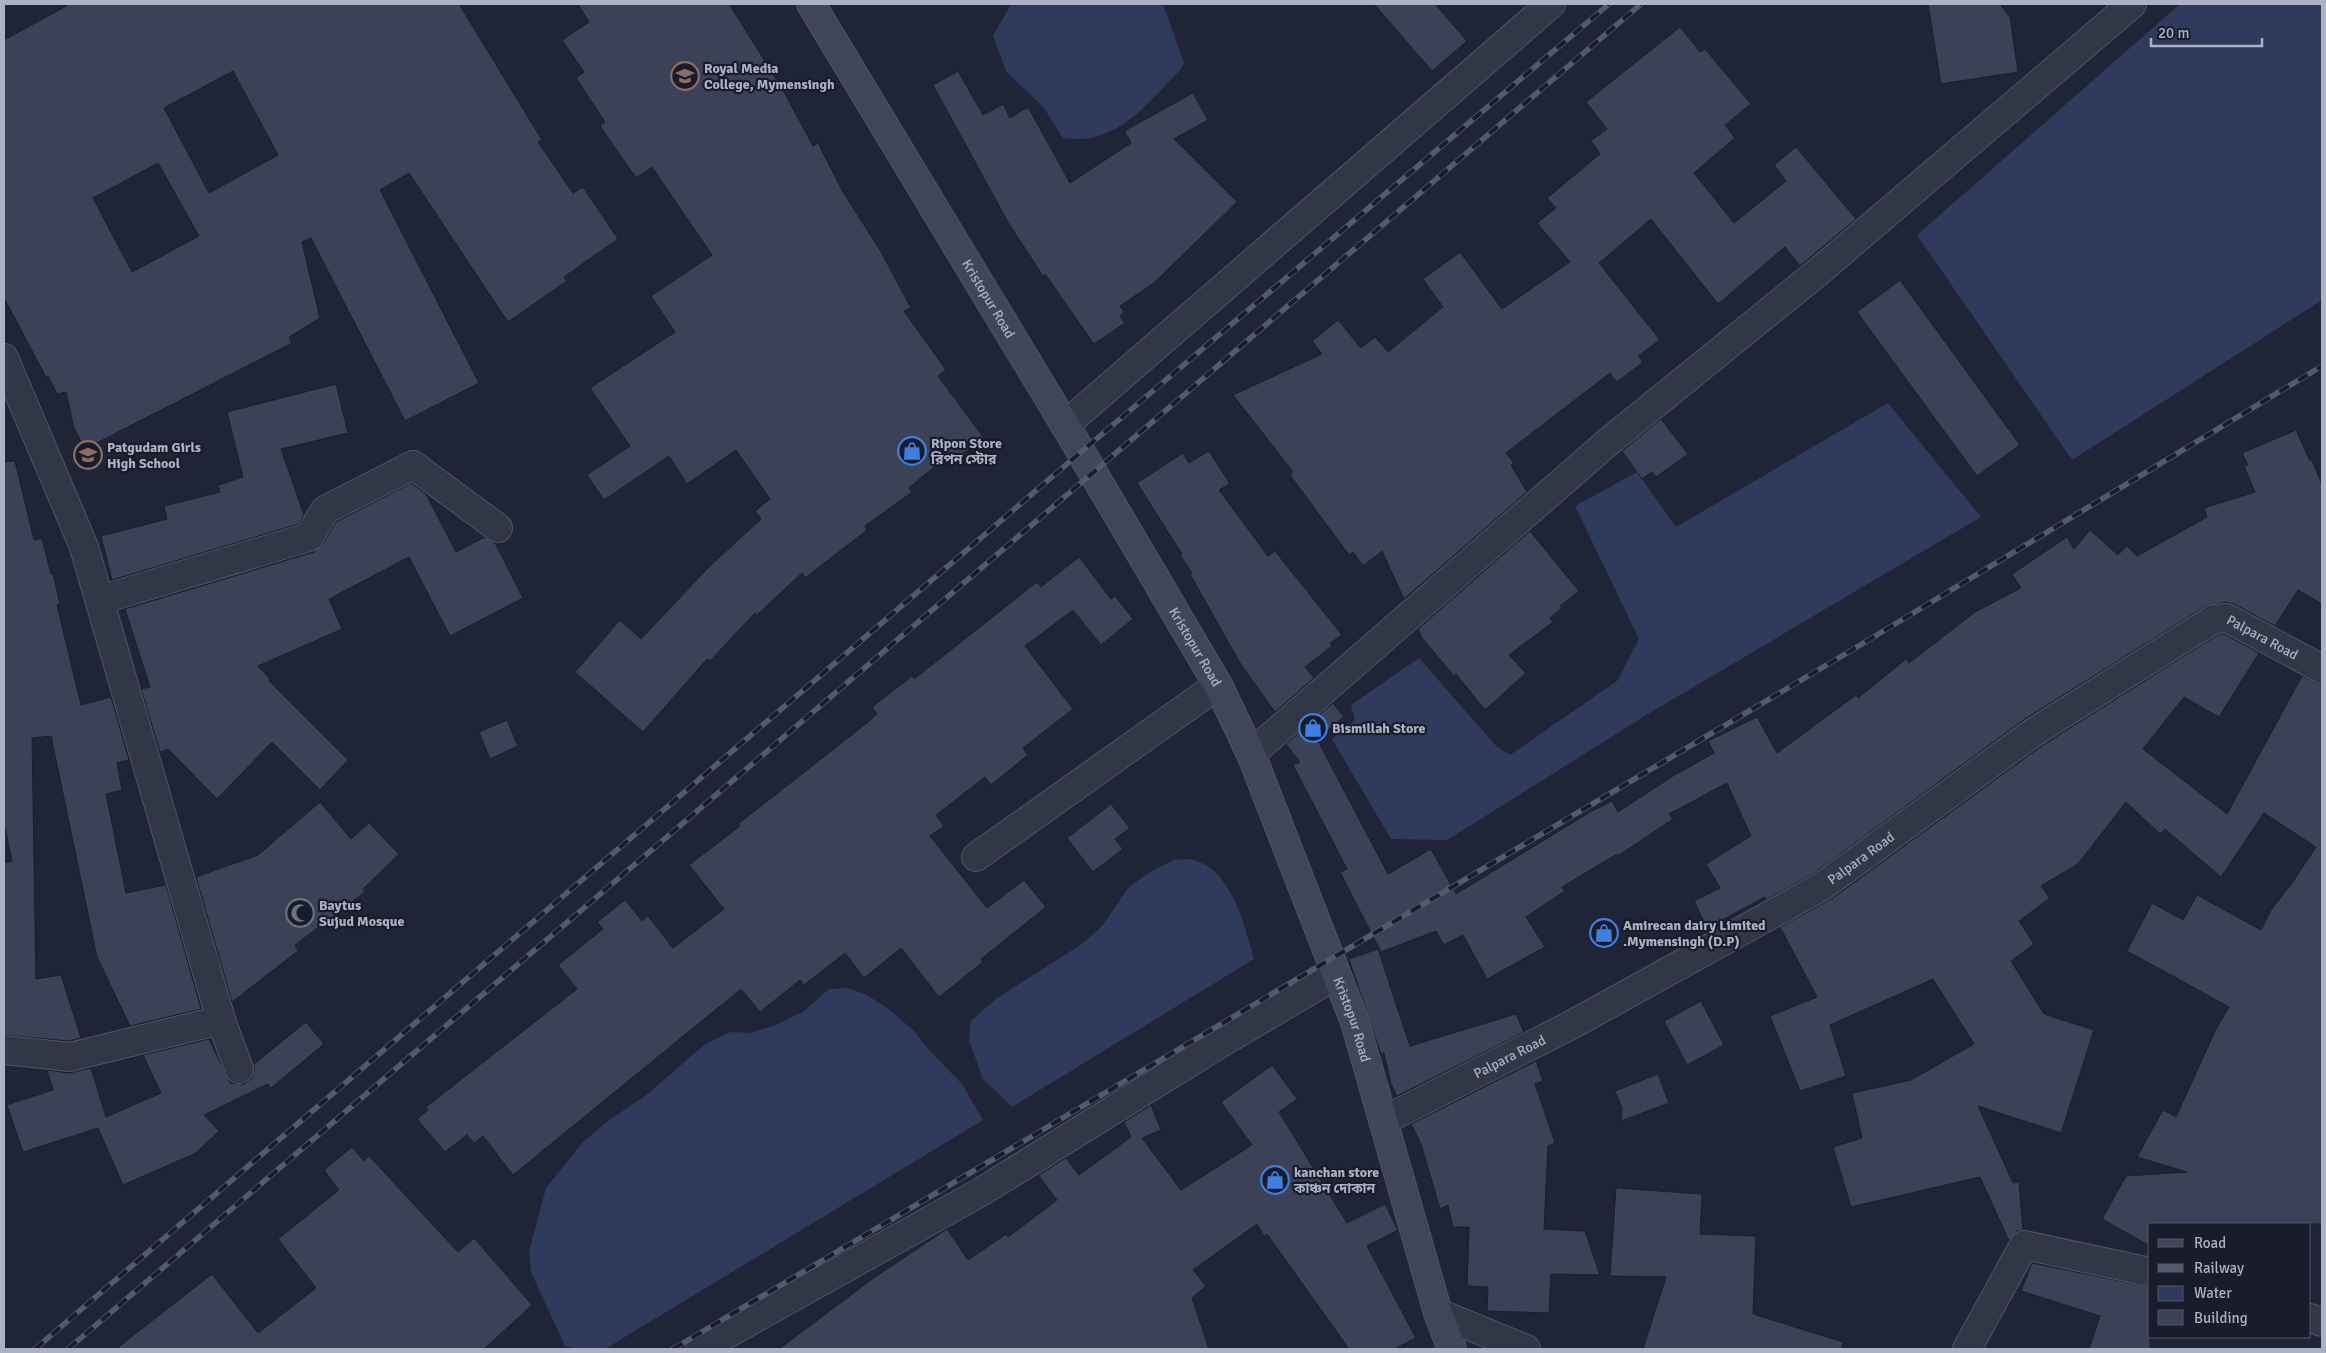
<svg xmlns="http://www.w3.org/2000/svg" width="2326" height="1353" viewBox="0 0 2326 1353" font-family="Signika,'Noto Sans Bengali',sans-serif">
  <rect width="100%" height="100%" fill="#1f2536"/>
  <!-- water -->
  <g fill="#303a5c">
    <path d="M1011,4H1163L1184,63C1179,73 1169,81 1162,89C1133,120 1107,144 1063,138L1044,108L1006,71L993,36Z"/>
    <path d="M2180,4H2322V300L2072,460L1917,235Z"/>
    <path d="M1888,403L1981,517L1648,714L1447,840L1391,839L1332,739L1355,720L1351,705L1419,658L1496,746L1510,755L1617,681L1639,639L1575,506L1639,471L1642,479L1676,527Z"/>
    <path d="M1174,860C1180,860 1188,858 1193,860C1232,869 1245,927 1254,959L1012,1107L983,1079L969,1040L971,1021L997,998L1082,944L1102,926L1129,887L1150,872Z"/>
    <path d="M847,988L867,995L890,1010L914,1031L928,1049L962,1084L983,1120L605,1349H579L565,1346L531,1272L529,1252L546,1188L583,1142L608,1121L649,1093L705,1044L731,1032L750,1033L773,1026L803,1012L829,989Z"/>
  </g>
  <!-- building -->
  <g fill="#3b4257" stroke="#1a1e2d" fill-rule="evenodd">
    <path d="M70,4H459L542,140L538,142L573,193L583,187L618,239L564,277L567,281L508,322L409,173L380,190L479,383L405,421L311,238L302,242L320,318L289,337L292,343L85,449L74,428L66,392L57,394L48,376L46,377L4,298V40ZM233,71L278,155L209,193L164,108ZM158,163L199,236L132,272L93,198Z"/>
    <path d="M578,4H729L783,90L813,146L818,143L843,192L880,250L911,308L904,311L946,370L938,376L984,438L957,458L952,452L909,488L912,492L865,526L867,530L805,578L802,573L757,615L755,613L710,661L707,659L643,732L575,672L620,620L641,639L708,568L761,519L755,511L770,499L736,450L687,484L669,456L604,500L587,475L630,446L590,388L675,332L651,296L712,255L652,167L636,178L600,126L605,122L576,78L584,72L562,40L589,22Z"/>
    <path d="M1374,4H1435L1467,41L1432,71Z"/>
    <path d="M1928,4H2000L2010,17L2018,72L1941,84Z"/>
    <path d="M1680,27L1700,52L1705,49L1751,104L1725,125L1735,138L1694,173L1734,223L1786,181L1774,165L1796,147L1856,219L1800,266L1785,247L1718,304L1651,219L1599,263L1660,340L1638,356L1643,362L1617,382L1610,373L1506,453L1514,463L1511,465L1527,492L1404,599L1382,551L1363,566L1353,552L1349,555L1290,475L1293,472L1233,395L1322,354L1312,341L1338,320L1361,348L1375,337L1388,352L1443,307L1423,279L1460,252L1502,309L1570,262L1537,223L1556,208L1547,198L1600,154L1591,141L1607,129L1586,102Z"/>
    <path d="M958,71L983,115L1003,104L1010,118L1028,107L1070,183L1131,143L1124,131L1193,93L1208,120L1174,139L1237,202L1155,282L1120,306L1124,312L1120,316L1125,323L1094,344L1045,274L1043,276L1009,224L933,85Z"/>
    <path d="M1900,280L2020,445L1977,476L1857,312Z"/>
    <path d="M336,384L348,433L281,449L304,515L299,524L112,580L101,536L167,519L164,506L220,492L218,485L243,477L227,412Z"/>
    <path d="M1661,419L1688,454L1656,477L1652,472L1642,479L1622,451Z"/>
    <path d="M2296,430L2310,461L2312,460L2322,485V604L2298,590L2275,626L2234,604L2226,602L2206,606L2025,719L1813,874L1766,900L1765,897L1707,928L1694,901L1720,888L1706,864L1751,836L1727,783L1669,814L1673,819L1618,856L1617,854L1562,887L1565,891L1526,917L1545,947L1487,979L1463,935L1444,945L1436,931L1381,952L1340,872L1347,869L1293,765L1300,762L1286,744L1333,703L1344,717L1317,739L1388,874L1431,849L1456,894L1590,812L1612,801L1618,812L1673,776L1714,753L1708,741L1757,717L1777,753L1856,695L1858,698L1906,659L1909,663L1975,612L2021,588L2012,574L2067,537L2074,549L2090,530L2118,555L2127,546L2137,556L2207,517L2204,508L2255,492L2244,466L2248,465L2242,453Z"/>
    <path d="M1209,451L1230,484L1219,490L1268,556L1275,551L1342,635L1330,643L1332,646L1305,667L1314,678L1275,712L1240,663L1190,574L1192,573L1180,555L1182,554L1137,483L1183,453L1189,463Z"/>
    <path d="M15,461L34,540L42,538L51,574H53L60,604L57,605L81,705L111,697L129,760L117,763L122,790L106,794L126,893L166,885L201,1009L130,1026L97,957L51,736L32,738L36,979L61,975L81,1038L69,1041L4,1035V863L12,861L4,823V462Z"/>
    <path d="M411,483L426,494L456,552L485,537L495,543L523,598L450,636L409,557L329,599L342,629L258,666L270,679L269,681L348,760L320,790L272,742L217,799L168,749L160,752L141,689L150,687L125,609L314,552L322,545L336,522Z"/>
    <path d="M1530,531L1579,591L1560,606L1562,608L1550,618L1553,622L1509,655L1526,673L1485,710L1456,674L1454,676L1422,638L1418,629Z"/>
    <path d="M1079,557L1111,599L1115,596L1133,619L1101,645L1073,610L1025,646L1073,709L1023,748L1028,755L991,785L985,777L936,815L944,826L930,836L987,908L1024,880L1046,907L981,959L983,962L939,997L901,948L864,978L845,953L804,985L800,980L760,1012L741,989L513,1175L483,1136L474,1143L467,1135L445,1152L417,1119L428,1110L426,1107L577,989L558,965L603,929L597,922L625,900L642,921L648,916L673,948L724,909L689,865L740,826L738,824L867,723L877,714L872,707L912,676L914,679L1037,582L1041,587Z"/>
    <path d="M2219,634H2224L2259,653L2219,717L2184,697L2143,749L2227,814L2302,676L2322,685V1224H2150V1246L2102,1219L2126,1176L2187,1172L2137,1157L2163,1110L2176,1117L2216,1029L2229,1007L2127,951L2152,903L2183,920L2197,895L2261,930L2271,910L2292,883L2316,847L2264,813L2221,877L2165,829L2160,834L2126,802L2078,864L2041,886L2050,898L2019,921L2034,944L2011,961L2044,1014L2094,1030L2061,1133L1978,1106L2013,1183L2019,1182L2023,1230L2017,1231L2009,1241L1980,1177L1851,1207L1833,1147L1862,1138L1852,1093L1911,1080L1974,1044L1933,979L1830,1025L1846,1076L1800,1091L1770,1016L1817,997L1780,927L1830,900L2043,745Z"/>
    <path d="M507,720L518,746L490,759L479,732Z"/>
    <path d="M320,802L351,839L369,823L399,854L363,889L365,892L295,945L298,951L232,1002L196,877L258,855Z"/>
    <path d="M1111,804L1130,828L1115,839L1123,849L1093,872L1067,838Z"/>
    <path d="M1378,949L1410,1046L1516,1014L1524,1032L1397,1096L1391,1084L1384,1053L1381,1054L1349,959Z"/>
    <path d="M1701,1001L1724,1045L1687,1065L1664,1021Z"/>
    <path d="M306,1022L324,1044L271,1088L268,1084L204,1115L219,1131L196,1153L123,1185L98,1128L23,1152L7,1105L53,1090L47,1070L69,1073L91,1068L106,1117L161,1093L143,1055L209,1039L230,1083L244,1084L251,1079L254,1071V1064Z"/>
    <path d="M1536,1061L1543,1081L1535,1084L1555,1143L1548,1146L1544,1229L1585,1231L1600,1275L1551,1274L1549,1313L1487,1311L1488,1287L1467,1286L1469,1227H1453L1448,1205L1440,1209L1421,1144L1411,1124Z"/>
    <path d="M1272,1065L1297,1099L1279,1112L1347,1223L1385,1204L1398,1230L1367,1246L1416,1338L1394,1349H1349L1267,1234L1264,1236L1257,1224L1193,1270L1206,1286L1192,1298L1209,1349H779L875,1277L947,1229L968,1260L1006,1234L1008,1237L1057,1200L1038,1175L1066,1158L1079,1175L1131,1137L1124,1122L1151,1105L1161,1130L1142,1138L1181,1190L1252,1145L1221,1102Z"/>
    <path d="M1658,1074L1669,1103L1621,1121L1622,1108L1615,1091Z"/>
    <path d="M352,1147L364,1161L369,1156L458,1252L474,1238L532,1305L484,1349H116L212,1274L258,1333L316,1288L278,1239L339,1190L324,1170Z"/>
    <path d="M1616,1188L1702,1194L1700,1234L1756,1236L1753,1314L1843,1342L1842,1349H1643L1666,1277L1610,1276Z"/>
    <path d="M2032,1263L2150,1287V1349H2089L2100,1316L2021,1291Z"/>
  </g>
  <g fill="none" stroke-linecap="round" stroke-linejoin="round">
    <defs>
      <g id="minor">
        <path d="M4,358L84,547L221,1020L239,1069"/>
        <path d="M1065,425L1551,4"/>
        <path d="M100,600L309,537L325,510L413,465L498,528"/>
        <path d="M1251,754L1608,442L1818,272L2132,4"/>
        <path d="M976,857L1218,685"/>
        <path d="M4,1050L70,1057L221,1020"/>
        <path id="s1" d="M1383,1121L1573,1024L1821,887L2034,732L2214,619L2227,618L2322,669"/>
        <path d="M2310,1318L2322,1322"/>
        <path d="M700,1349L981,1192L1221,1043L1336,975"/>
        <path d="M1967,1349L2024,1245L2150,1272"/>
      </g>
      <path id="tertiary" d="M1438,1313L1526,1349"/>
      <g id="secondary">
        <path id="s2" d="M811,4L1065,425L1218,685L1251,754L1355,1022L1438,1313L1452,1349"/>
      </g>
    </defs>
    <!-- minor casing -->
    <use href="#minor" stroke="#505465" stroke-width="30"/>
    <!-- tertiary casing -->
    <use href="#tertiary" stroke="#505465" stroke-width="30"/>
    <!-- secondary casing -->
    <use href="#secondary" stroke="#505465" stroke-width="30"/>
    <!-- minor -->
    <use href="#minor" stroke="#323747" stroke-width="28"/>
    <!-- tertiary -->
    <use href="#tertiary" stroke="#323747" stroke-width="28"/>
    <!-- secondary -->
    <use href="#secondary" stroke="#40455a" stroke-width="28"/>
    <defs>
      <g id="rail">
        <path d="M35,1349L1081,452L1609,4"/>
        <path d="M68,1349L1641,4"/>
        <path d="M673,1349L1852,650L2322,366"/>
      </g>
    </defs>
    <!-- rail casing -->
    <use href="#rail" stroke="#545a6e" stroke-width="5.5"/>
    <!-- rail -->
    <use href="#rail" stroke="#181c2b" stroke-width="4" stroke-dasharray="11" stroke-linecap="butt"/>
  </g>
  <!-- icons -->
  <defs>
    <symbol id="school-ring" viewBox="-11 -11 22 22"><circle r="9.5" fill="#181c2b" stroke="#8d6e63" stroke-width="1.5"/><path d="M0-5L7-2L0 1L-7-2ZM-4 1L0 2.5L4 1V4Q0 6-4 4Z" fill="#8d6e63"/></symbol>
    <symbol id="shop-ring" viewBox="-11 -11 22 22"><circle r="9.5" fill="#181c2b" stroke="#3f7fe0" stroke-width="1.5"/><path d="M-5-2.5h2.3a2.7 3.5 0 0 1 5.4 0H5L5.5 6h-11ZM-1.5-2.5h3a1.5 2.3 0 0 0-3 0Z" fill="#3f7fe0"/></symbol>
    <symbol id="mosque-ring" viewBox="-11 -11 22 22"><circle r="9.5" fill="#181c2b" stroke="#6b7280" stroke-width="1.5"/><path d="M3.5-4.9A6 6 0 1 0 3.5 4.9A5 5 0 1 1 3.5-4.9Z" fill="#6b7280"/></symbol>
  </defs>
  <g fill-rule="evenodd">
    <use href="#school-ring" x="669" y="60" width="32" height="32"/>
    <use href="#shop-ring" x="896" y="435" width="32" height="32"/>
    <use href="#school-ring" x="72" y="439" width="32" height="32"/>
    <use href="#shop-ring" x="1297" y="712" width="32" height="32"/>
    <use href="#mosque-ring" x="284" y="897" width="32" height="32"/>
    <use href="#shop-ring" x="1588" y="917" width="32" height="32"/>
    <use href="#shop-ring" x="1259" y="1164" width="32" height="32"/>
  </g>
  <g text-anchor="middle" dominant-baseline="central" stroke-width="4.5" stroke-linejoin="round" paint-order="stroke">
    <!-- poi labels -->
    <g font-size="14" font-weight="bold" fill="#acb1c4" stroke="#181c2b" text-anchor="start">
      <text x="704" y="68">Royal Media<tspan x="704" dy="16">College, Mymensingh</tspan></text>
      <text x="931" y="443">Ripon Store<tspan x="931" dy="16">রিপন স্টোর</tspan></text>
      <text x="107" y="447">Patgudam Girls<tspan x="107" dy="16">High School</tspan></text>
      <text x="1332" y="728">Bismillah Store</text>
      <text x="319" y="905">Baytus<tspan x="319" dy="16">Sujud Mosque</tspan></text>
      <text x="1623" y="925">Amirecan dairy Limited<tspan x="1623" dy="16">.Mymensingh (D.P)</tspan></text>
      <text x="1294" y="1172">kanchan store<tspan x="1294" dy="16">কাঞ্চন দোকান</tspan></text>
    </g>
    <!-- street labels -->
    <g font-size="14" fill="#acb1c4" stroke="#181c2b">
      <text stroke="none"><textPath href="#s2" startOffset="344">Kristopur Road</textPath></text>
      <text stroke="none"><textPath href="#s1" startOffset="1026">Palpara Road</textPath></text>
      <text stroke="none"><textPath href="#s2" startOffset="749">Kristopur Road</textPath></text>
      <text stroke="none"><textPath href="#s1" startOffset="546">Palpara Road</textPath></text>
      <text stroke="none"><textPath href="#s2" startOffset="1154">Kristopur Road</textPath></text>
      <text stroke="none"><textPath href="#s1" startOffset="142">Palpara Road</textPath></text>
    </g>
  </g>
  <!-- border -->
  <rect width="2326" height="1353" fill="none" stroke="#acb1c4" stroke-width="10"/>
  <!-- legend -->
  <rect x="2148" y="1223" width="162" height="115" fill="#181c2b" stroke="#535868"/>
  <rect x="2158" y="1239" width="25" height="8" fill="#40455a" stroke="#535868"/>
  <text x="2194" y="1248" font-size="15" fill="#acb1c4">Road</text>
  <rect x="2158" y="1264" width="25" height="8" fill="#545a6e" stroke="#535868"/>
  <text x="2194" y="1273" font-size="15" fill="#acb1c4">Railway</text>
  <rect x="2158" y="1286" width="25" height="15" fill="#303a5c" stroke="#535868"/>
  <text x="2194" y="1298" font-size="15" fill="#acb1c4">Water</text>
  <rect x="2158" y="1310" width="25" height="15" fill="#3b4257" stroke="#535868"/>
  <text x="2194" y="1323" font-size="15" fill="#acb1c4">Building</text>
  <!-- scale -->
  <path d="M2151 38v8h111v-8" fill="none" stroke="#acb1c4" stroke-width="2.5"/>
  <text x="2158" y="38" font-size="15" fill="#acb1c4" stroke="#181c2b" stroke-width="4" paint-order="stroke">20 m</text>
</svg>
